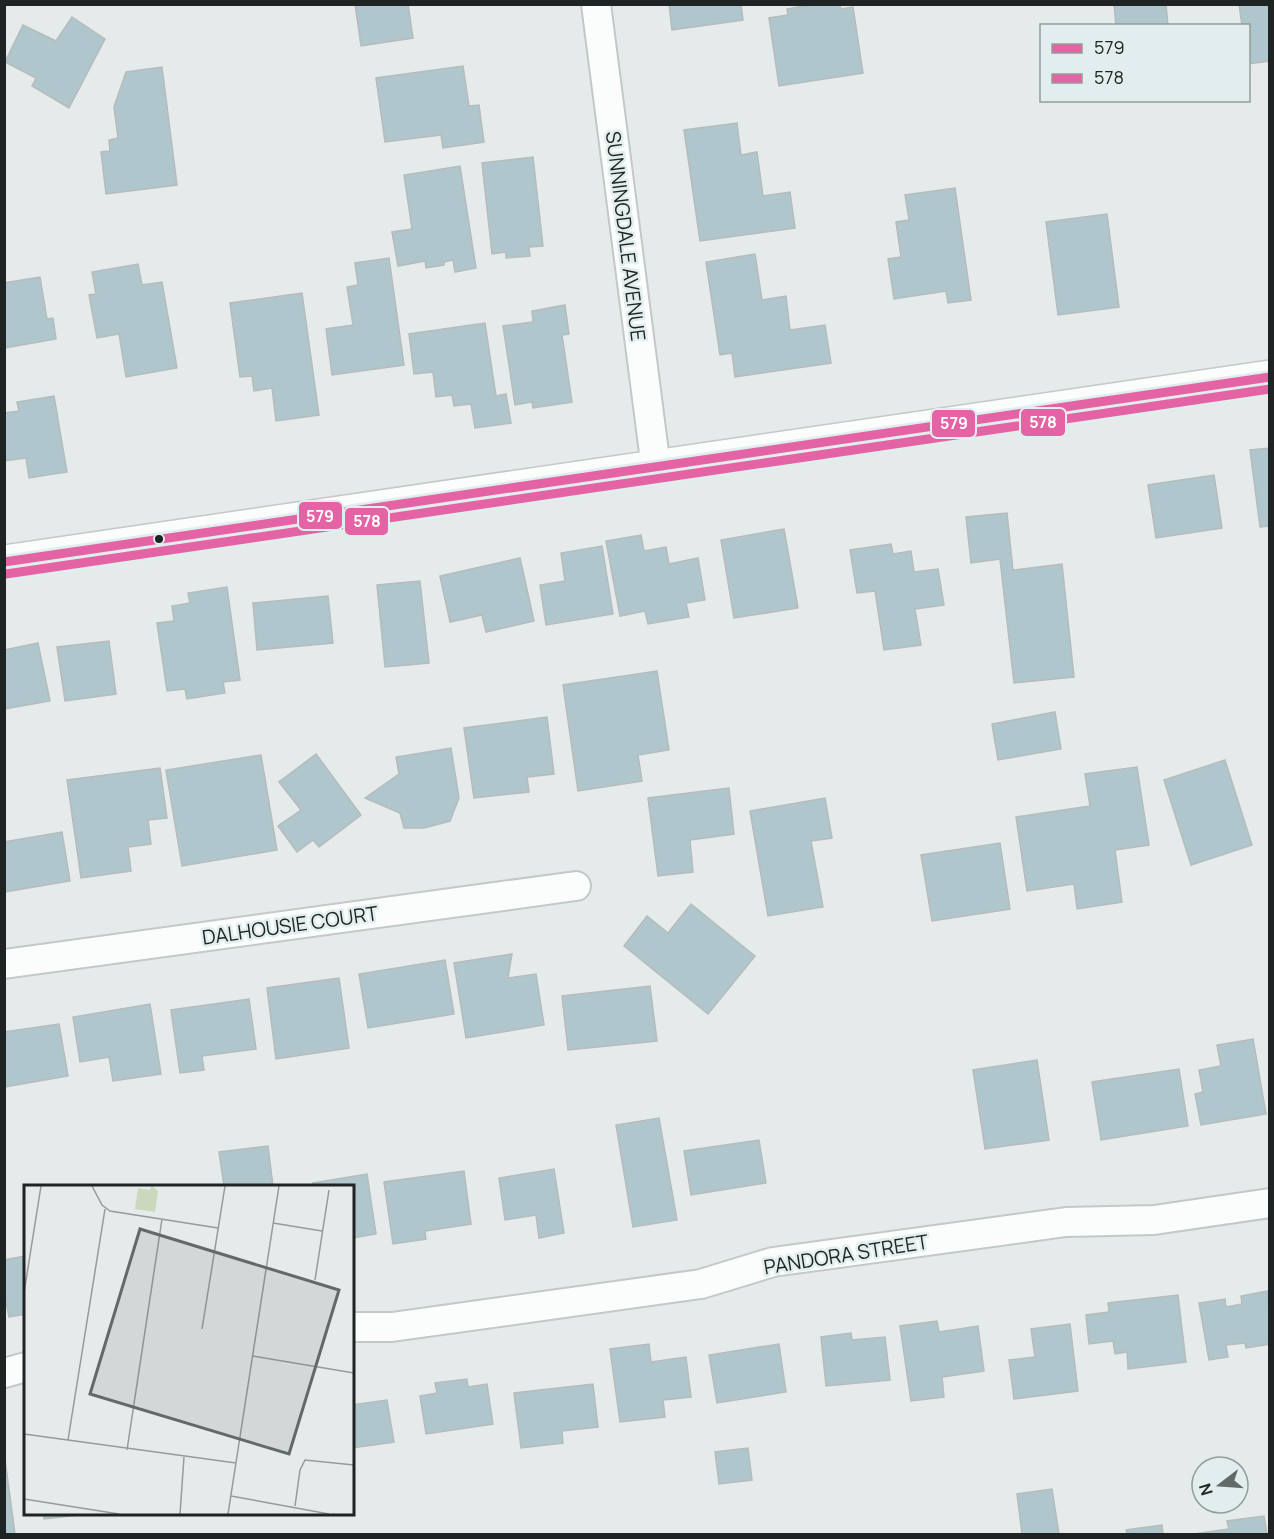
<svg xmlns="http://www.w3.org/2000/svg" width="1274" height="1539" viewBox="0 0 1274 1539" font-family="Manrope,sans-serif">
  <rect width="100%" height="100%" fill="#e4ebea"/>
  <!-- building -->
  <g fill="#afc6cc" stroke="#b6bbbb" stroke-width="1.5">
    <path d="M355,4H408L413,38L361,46Z"/>
    <path d="M669,4H741L743,20L672,30Z"/>
    <path d="M814,4H840L841,9L853,7L863,73L779,86L769,18L788,15L787,9Z"/>
    <path d="M1114,4H1166L1168,26H1116Z"/>
    <path d="M1239,4H1270V61L1248,64V26H1242Z"/>
    <path d="M72,17L105,39L69,108L32,86L36,78L5,62L23,25L56,41Z"/>
    <path d="M463,66L469,106L479,105L484,142L443,148L441,135L385,142L376,78Z"/>
    <path d="M162,67L177,185L106,194L101,152L110,151L109,140L118,138L114,107L126,72Z"/>
    <path d="M737,123L741,155L757,152L763,196L790,192L795,228L700,241L684,130Z"/>
    <path d="M533,157L543,246L529,247L530,256L506,258V252L492,254L482,163Z"/>
    <path d="M460,166L476,268L455,272L453,260L444,262V265L426,268L425,261L398,266L392,232L412,229L404,175Z"/>
    <path d="M955,188L971,300L948,303L946,291L894,299L888,259L901,257L896,222L909,220L905,195Z"/>
    <path d="M1107,214L1119,307L1058,315L1046,222Z"/>
    <path d="M755,254L762,300L786,296L790,330L825,325L831,363L735,377L732,353L720,355L706,262Z"/>
    <path d="M389,258L404,365L332,375L326,329L353,325L347,287L358,285L355,263Z"/>
    <path d="M138,264L142,285L162,282L177,368L126,377L119,334L97,338L89,295L96,294L92,272Z"/>
    <path d="M40,277L47,319L53,318L56,339L4,348V283Z"/>
    <path d="M302,293L319,415L276,421L272,388L254,391L252,376L240,377L230,303Z"/>
    <path d="M565,305L569,334L562,335L572,402L533,408L532,402L515,405L503,326L533,322L532,311Z"/>
    <path d="M485,323L496,396L506,394L511,423L475,428L471,404L454,406L452,395L436,397L433,372L414,374L409,334Z"/>
    <path d="M54,396L67,472L29,478L26,458L4,461V413L19,411L17,402Z"/>
    <path d="M1270,448V526L1260,527L1250,450Z"/>
    <path d="M1214,475L1222,528L1156,538L1148,485Z"/>
    <path d="M1007,513L1013,570L1062,564L1074,677L1014,683L1000,559L971,563L966,517Z"/>
    <path d="M784,529L798,608L734,618L721,540Z"/>
    <path d="M641,535L644,551L666,547L669,564L698,558L705,600L686,603L689,617L648,624L645,611L620,616L606,541Z"/>
    <path d="M891,544L893,554L911,551L914,572L938,569L944,605L915,609L921,645L884,650L875,591L857,593L850,550Z"/>
    <path d="M602,546L613,614L546,625L540,585L565,581L561,553Z"/>
    <path d="M520,558L534,621L486,632L482,615L450,622L440,576Z"/>
    <path d="M420,581L429,663L385,667L377,585Z"/>
    <path d="M227,587L240,680L223,682L225,693L187,699L185,689L167,691L157,623L174,621L172,606L190,603L188,593Z"/>
    <path d="M328,596L333,643L257,650L253,603Z"/>
    <path d="M109,641L116,694L65,701L57,647Z"/>
    <path d="M38,643L50,701L4,709V650Z"/>
    <path d="M657,671L669,750L638,755L642,781L578,791L563,685Z"/>
    <path d="M1055,712L1061,749L998,760L992,724Z"/>
    <path d="M547,717L554,774L527,777L529,792L474,798L464,728Z"/>
    <path d="M451,748L459,798L450,821L424,828H404L400,813L365,798L399,774L396,757Z"/>
    <path d="M316,754L361,815L319,847L313,840L297,852L278,826L301,810L279,782Z"/>
    <path d="M261,755L277,850L182,866L166,770Z"/>
    <path d="M1225,760L1252,845L1191,865L1164,780Z"/>
    <path d="M1137,767L1149,845L1115,850L1122,902L1077,909L1074,884L1027,891L1016,817L1090,806L1085,774Z"/>
    <path d="M160,768L167,818L148,820L151,844L128,847L131,871L81,878L67,780Z"/>
    <path d="M729,788L734,834L690,840L693,872L658,876L648,798Z"/>
    <path d="M825,798L832,838L811,841L823,907L768,916L750,811Z"/>
    <path d="M62,832L70,881L4,892V842Z"/>
    <path d="M1000,843L1010,909L932,921L921,855Z"/>
    <path d="M691,904L755,956L708,1014L624,946L647,916L668,933Z"/>
    <path d="M512,954L508,978L536,974L544,1025L466,1038L454,963Z"/>
    <path d="M445,960L454,1014L368,1028L359,974Z"/>
    <path d="M339,978L349,1048L276,1059L267,988Z"/>
    <path d="M650,986L657,1041L568,1050L562,996Z"/>
    <path d="M249,999L256,1049L202,1056L204,1070L180,1073L171,1010Z"/>
    <path d="M150,1004L161,1074L113,1081L109,1057L80,1062L73,1017Z"/>
    <path d="M59,1024L68,1076L4,1087V1032Z"/>
    <path d="M1253,1039L1266,1114L1201,1125L1195,1094L1203,1092L1199,1070L1221,1066L1217,1045Z"/>
    <path d="M1037,1060L1049,1140L985,1149L973,1070Z"/>
    <path d="M1179,1069L1188,1126L1101,1140L1092,1082Z"/>
    <path d="M659,1118L677,1220L633,1227L616,1125Z"/>
    <path d="M759,1140L766,1183L691,1195L684,1151Z"/>
    <path d="M268,1146L273,1186H224L219,1152Z"/>
    <path d="M554,1169L564,1233L539,1238L536,1215L505,1220L499,1178Z"/>
    <path d="M464,1171L471,1224L425,1231L426,1239L393,1244L384,1182Z"/>
    <path d="M367,1174L376,1234L352,1238V1186H313V1183Z"/>
    <path d="M26,1256V1314L9,1317L4,1292V1260Z"/>
    <path d="M1268,1291L1270,1344L1246,1348L1245,1343L1226,1345L1228,1357L1209,1360L1199,1303L1225,1299L1226,1307L1242,1304L1241,1296Z"/>
    <path d="M1178,1295L1186,1362L1128,1369L1127,1352L1115,1354L1113,1341L1089,1344L1086,1315L1109,1312L1108,1303Z"/>
    <path d="M937,1321L939,1332L978,1326L984,1371L942,1377L944,1397L911,1401L900,1326Z"/>
    <path d="M1070,1324L1078,1391L1014,1399L1009,1360L1035,1357L1031,1329Z"/>
    <path d="M851,1333L852,1340L885,1337L890,1380L826,1386L821,1337Z"/>
    <path d="M649,1344L651,1362L686,1357L691,1397L663,1400L665,1417L620,1422L610,1349Z"/>
    <path d="M779,1344L786,1392L717,1403L709,1355Z"/>
    <path d="M467,1379L468,1387L487,1384L493,1424L426,1434L420,1396L437,1393L435,1383Z"/>
    <path d="M593,1384L598,1427L562,1431L563,1443L521,1448L514,1393Z"/>
    <path d="M387,1400L394,1442L352,1448V1405Z"/>
    <path d="M748,1448L752,1480L719,1484L715,1452Z"/>
    <path d="M4,1452L15,1534H4Z"/>
    <path d="M1052,1489L1059,1534H1022L1017,1494Z"/>
    <path d="M43,1514H88L44,1519Z"/>
    <path d="M1264,1516L1267,1534H1194L1229,1529L1227,1521Z"/>
    <path d="M1162,1525L1163,1534H1127L1126,1530Z"/>
  </g>
  <g fill="none" stroke-linecap="round" stroke-linejoin="round">
    <defs>
      <g id="street">
        <path d="M596,4L656,468"/>
        <path d="M4,964L576,886"/>
        <path d="M352,1327H392L701,1284L773,1262L1066,1222L1154,1220L1270,1203"/>
        <path d="M4,1373L26,1367"/>
      </g>
      <path id="secondary" d="M4,562L1270,377"/>
    </defs>
    <!-- street casing -->
    <use href="#street" stroke="#c3c9c7" stroke-width="32"/>
    <!-- secondary casing -->
    <use href="#secondary" stroke="#c3c9c7" stroke-width="36"/>
    <!-- street -->
    <use href="#street" stroke="#fbfcfc" stroke-width="28"/>
    <!-- secondary -->
    <use href="#secondary" stroke="#fbfcfc" stroke-width="33"/>
    <defs>
      <path id="bus-1" d="M4,562L1270,377"/>
      <path id="bus-2" d="M6,574L1270,389"/>
    </defs>
    <!-- bus-1 casing -->
    <use href="#bus-1" stroke="#e1eeed" stroke-width="14"/>
    <!-- bus-2 casing -->
    <use href="#bus-2" stroke="#e1eeed" stroke-width="14"/>
    <!-- bus-1 -->
    <use href="#bus-1" stroke="#e463a4" stroke-width="9"/>
    <!-- bus-2 -->
    <use href="#bus-2" stroke="#e463a4" stroke-width="9"/>
  </g>
  <!-- markers -->
  <circle fill="#1e2323" stroke="#e1eeed" stroke-width="2" cx="159" cy="539" r="5"/>
  <g text-anchor="middle" dominant-baseline="central" stroke-width="5" stroke-linejoin="round" paint-order="stroke">
    <!-- street labels -->
    <g font-size="20" fill="#1e2323" stroke="#e1eeed">
      <text transform="translate(626 236) rotate(83)">SUNNINGDALE AVENUE</text>
      <text transform="translate(290 925) rotate(-8)">DALHOUSIE COURT</text>
      <text transform="translate(846 1254) rotate(-9)">PANDORA STREET</text>
    </g>
  </g>
  <!-- overview -->
  <g transform="translate(24 1185)">
    <rect width="330" height="330" fill="#e4ebea"/>
    <path d="M128,1L134,6L131,27L111,24L114,3L125,5Z" fill="#ccd8be"/>
    <path fill="none" stroke="#959b9a" stroke-width="1.5" d="M68,1L78,20L86,26L194,43M249,38L298,46M291,95L305,5M0,108L17,1M178,144L201,1M229,171L330,188M0,249L212,278M44,255L81,24M103,265L138,34M207,311L305,329M0,314L95,329M271,321L276,285L281,275L330,280M156,329L160,272M204,329L255,1"/>
    <path fill="#636969" fill-opacity="0.15" stroke="#636969" stroke-width="3" d="M116,44L315,105L265,269L66,209Z"/>
    <rect width="330" height="330" fill="none" stroke="#1e2323" stroke-width="3"/>
  </g>
  <g stroke="#e1eeed" stroke-width="2">
    <rect x="1020" y="408" width="46" height="29" rx="6" fill="#e463a4"/>
    <rect x="931" y="409" width="45" height="29" rx="6" fill="#e463a4"/>
    <rect x="298" y="501" width="45" height="29" rx="6" fill="#e463a4"/>
    <rect x="344" y="507" width="45" height="29" rx="6" fill="#e463a4"/>
  </g>
  <g font-size="16" text-anchor="middle" font-weight="bold" fill="#fff">
    <text x="1043" y="428">578</text>
    <text x="954" y="429">579</text>
    <text x="320" y="522">579</text>
    <text x="367" y="527">578</text>
  </g>
  <!-- border -->
  <rect width="1274" height="1539" fill="none" stroke="#1e2323" stroke-width="12"/>
  <!-- legend -->
  <rect x="1040" y="24" width="210" height="78" fill="#e1eeed" stroke="#939d9c" stroke-width="1.5"/>
  <rect x="1052" y="44" width="30" height="9" fill="#e463a4" stroke="#939d9c" stroke-width="1.5"/>
  <text x="1094" y="54" font-size="18" fill="#1e2323">579</text>
  <rect x="1052" y="74" width="30" height="9" fill="#e463a4" stroke="#939d9c" stroke-width="1.5"/>
  <text x="1094" y="84" font-size="18" fill="#1e2323">578</text>
  <!-- north arrow -->
  <g transform="translate(1220 1485) rotate(253)"><circle r="28" fill="#e1eeed" stroke="#939d9c" stroke-width="1.5"/>
  <path d="M0-4.5L10 22L0 15L-10 22Z" fill="#636969"/>
  <text y="-9" font-size="16" font-weight="bold" text-anchor="middle" fill="#1e2323">N</text>
  </g>
</svg>
